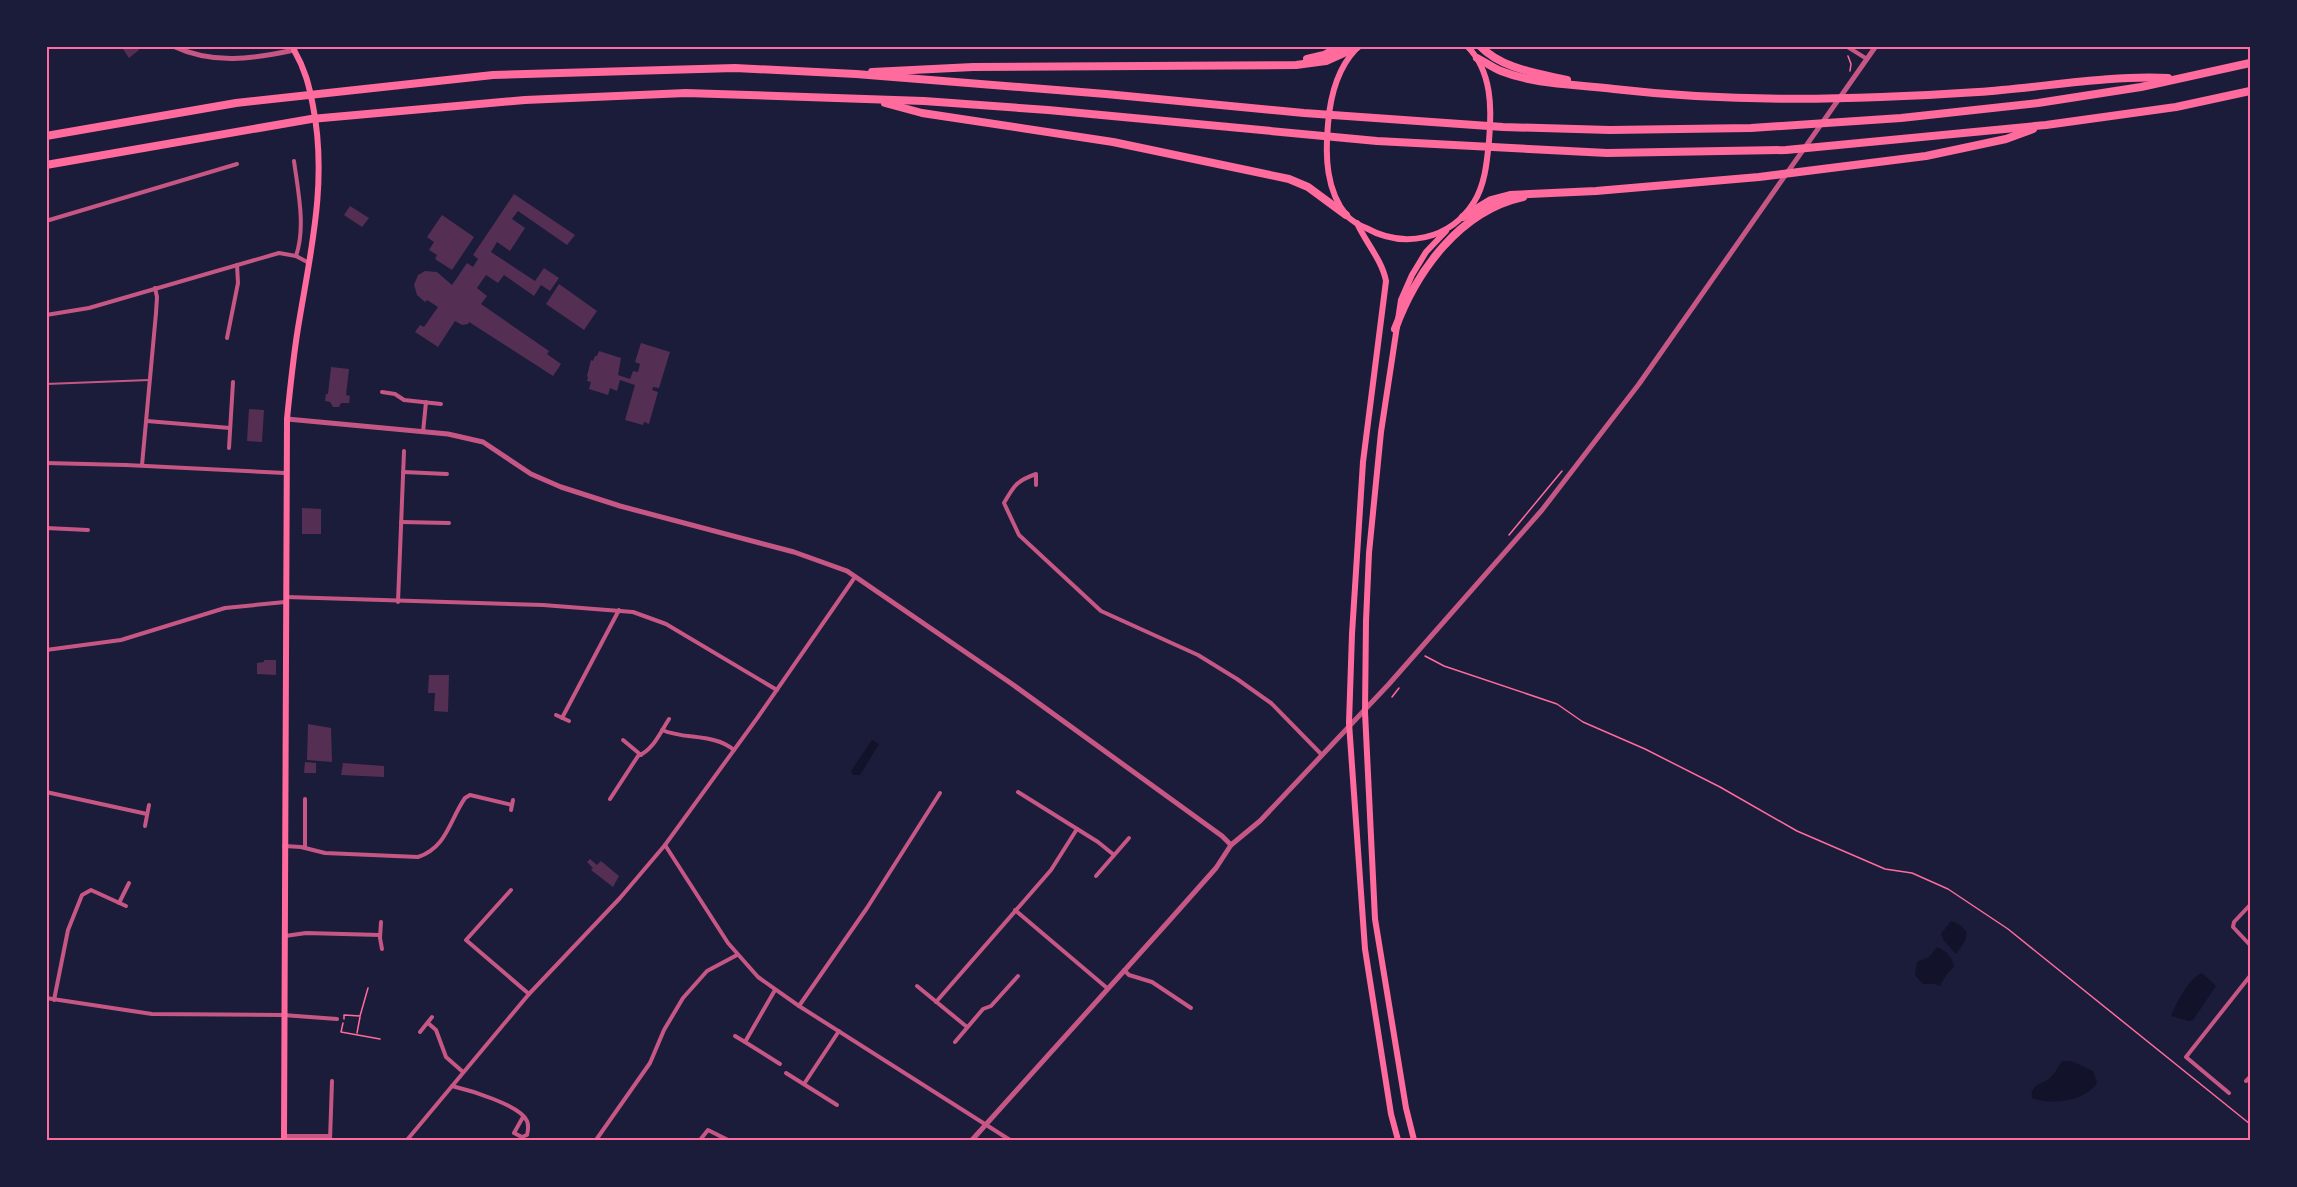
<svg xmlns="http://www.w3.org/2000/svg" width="2297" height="1187" viewBox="0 0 2297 1187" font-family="Lato,sans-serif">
  <rect width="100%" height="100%" fill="#1b1b3a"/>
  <!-- water -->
  <g fill="#12122b">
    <path d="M872,740L879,744L860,775H853L851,771Z"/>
    <path d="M1951,921L1960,925L1967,932L1965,941L1956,954L1944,941L1941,934Z"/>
    <path d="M1937,947C1946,950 1953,958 1954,967L1946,975L1940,986L1935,984H1923L1915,975L1917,962L1929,957Z"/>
    <path d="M2202,973L2216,986L2193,1020L2189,1021L2171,1016C2176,1003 2189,978 2202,973Z"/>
    <path d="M2062,1061H2071L2093,1071L2097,1083C2085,1101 2052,1106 2032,1098C2030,1084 2041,1085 2050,1078C2055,1074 2058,1066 2062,1061Z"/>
  </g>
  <!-- building -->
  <g fill="#542f53">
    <path d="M121,46H136L139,50L129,58Z"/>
    <path d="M514,194L575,235L567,245L518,211L512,219L525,228L510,251L497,242L491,252L535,281L544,268L559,278L550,291L541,285L534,296L504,275L498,283L486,275L477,288L487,296L481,304L549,351L547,354L561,364L553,376L469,322L468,324L462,325L455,321L438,347L415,332L420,325L424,327L438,307L427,300L425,302L417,295L414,285L418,275L425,271L437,272L452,285L467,263L473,267L478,259L473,255Z"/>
    <path d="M350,206L369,218L362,227L344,215Z"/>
    <path d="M442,215L474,237L452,270L435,259L437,255L429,250L434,242L427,237Z"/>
    <path d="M559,284L597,311L584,330L546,304Z"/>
    <path d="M641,343L670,352L659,388L653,387L652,390L658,392L649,424L644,422L643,425L625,420L635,385L620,380L617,391L610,388L608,395L589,389L591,382L587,381L588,377L587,376L591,360L593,361L595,356H597L599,351L621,358L618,375L630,379L633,371L638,372L640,364L635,362Z"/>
    <path d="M331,367L349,369L346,395L350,396L349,403H341L339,407H333L330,402L325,401L326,394H328Z"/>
    <path d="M249,409L264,410L262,442L247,441Z"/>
    <path d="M302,508L321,509V534H302Z"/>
    <path d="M264,660H276V675L257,674V663L264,662Z"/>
    <path d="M429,675H449L448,712L434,711L435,693H428Z"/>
    <path d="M308,724L331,728L332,762L307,760Z"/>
    <path d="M305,762L316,763V773H304Z"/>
    <path d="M343,763L384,766V777L341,775Z"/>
    <path d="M590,859L597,865L601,861L619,876L613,887L591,870L593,868L587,862Z"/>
  </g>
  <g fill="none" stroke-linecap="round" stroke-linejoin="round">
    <!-- path -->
    <g stroke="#ff6b9d" stroke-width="1.5">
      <path d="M1848,56L1851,64L1850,71"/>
      <path d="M1509,535L1562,471"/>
      <path d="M1425,656L1444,666L1557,704L1583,722L1645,749L1720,787L1797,831L1885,869L1912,873L1948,889L2008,929L2250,1124"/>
      <path d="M1392,697L1399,688"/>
      <path d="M344,1019V1015L360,1016L368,988"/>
      <path d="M343,1023L341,1032L380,1039"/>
      <path d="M357,1033L360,1017"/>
    </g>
    <!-- service -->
    <path stroke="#c65784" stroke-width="2" d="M46,384L149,380"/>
    <!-- minor -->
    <g stroke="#c65784" stroke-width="4">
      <path d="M1846,46L1867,59"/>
      <path d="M294,161C298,191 306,227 296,256"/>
      <path d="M46,221L237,164"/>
      <path d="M46,315L89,308L279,253L296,256L309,263"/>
      <path d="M227,338L238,283L237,265"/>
      <path d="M382,392L395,394L404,400L441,404"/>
      <path d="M147,421L230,428"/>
      <path d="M423,432L426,402"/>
      <path d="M229,448L233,382"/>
      <path d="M46,463L126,465L285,473"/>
      <path d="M142,465L156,313L157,297L155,288"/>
      <path d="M403,472L447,474"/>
      <path d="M1036,485V474C1016,481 1014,486 1004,503L1019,535L1101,611L1198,655L1237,679L1271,703L1322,755"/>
      <path d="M401,522L449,523"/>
      <path d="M46,528L88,530"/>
      <path d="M286,597L543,605L633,612L666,624L777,690"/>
      <path d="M398,602L404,451"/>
      <path d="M46,650L121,640L225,608L285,602"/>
      <path d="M556,715L569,721"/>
      <path d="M562,718L619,610"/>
      <path d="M662,730C685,740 714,733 734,750"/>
      <path d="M623,740L641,755"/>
      <path d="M46,792L147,814"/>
      <path d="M1018,792L1098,842L1114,855"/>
      <path d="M610,799L638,756C653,750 660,733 669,719"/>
      <path d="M511,810L513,800"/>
      <path d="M145,826L149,805"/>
      <path d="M665,845L728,943L758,977L799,1006L1010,1140"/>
      <path d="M284,846L301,847L325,853L418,857C447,847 449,821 465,798L470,795L512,805"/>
      <path d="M305,848V799"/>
      <path d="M1096,876L1129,838"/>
      <path d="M511,890L466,940L529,994"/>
      <path d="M119,903L129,883"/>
      <path d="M2250,905L2234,922L2233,927L2250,945"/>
      <path d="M1015,910L1107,988"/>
      <path d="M381,922L380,938L382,949"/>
      <path d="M285,936L306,933L380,935"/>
      <path d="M1124,970L1129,975L1152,982L1191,1008"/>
      <path d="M917,986L967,1027"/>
      <path d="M775,990L745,1042L780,1064"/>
      <path d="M46,998L152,1014L283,1015L337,1019"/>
      <path d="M54,1000L68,930L82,895L91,890L126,906"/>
      <path d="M936,1002L1051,870L1077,829"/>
      <path d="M799,1006L867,908L940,793"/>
      <path d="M428,1023L436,1030L446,1057L463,1072"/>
      <path d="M420,1032L432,1017"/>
      <path d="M735,1036L745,1042"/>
      <path d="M955,1042L983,1009L991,1006L1018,976"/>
      <path d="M786,1073L837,1105"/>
      <path d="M2246,1081L2250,1077"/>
      <path d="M804,1084L839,1031"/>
      <path d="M452,1086C469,1090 520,1105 527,1121C529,1126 528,1131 527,1135L522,1137L514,1133L523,1117"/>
      <path d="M2229,1093L2186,1057L2250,976"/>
      <path d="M284,1136H330"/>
      <path d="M330,1140L332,1081"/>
      <path d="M407,1140L529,994L620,898L665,845L758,717L855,577"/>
      <path d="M596,1140L650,1063L664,1030L683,998L707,971L737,955"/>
      <path d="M700,1140L708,1130L728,1140"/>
    </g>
    <!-- tertiary -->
    <g stroke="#c65784" stroke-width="5">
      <path d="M173,46C213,65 253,59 294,50"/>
      <path d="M287,419L448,434L483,442L531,474L561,487L620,506L794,552L847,571L1012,684L1222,836L1231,845"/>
      <path d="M972,1140L1168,922L1216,868L1231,845L1260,821L1389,684L1542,510L1639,384L1876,46"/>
    </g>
    <!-- secondary -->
    <path stroke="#ff6b9d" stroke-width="6" d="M284,1140L287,419C290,389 293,359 298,328C310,254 328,182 313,106C309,85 305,69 294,50L295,46"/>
    <!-- primary -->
    <g stroke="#ff6b9d" stroke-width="6">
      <path d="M1356,49C1337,69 1330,98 1328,124C1325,156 1326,191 1347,216C1352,221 1359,225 1366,228C1404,249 1450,240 1474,202C1485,185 1487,161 1489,141C1492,108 1492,71 1467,46"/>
      <path d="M1357,223C1366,243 1382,260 1386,281L1363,462L1352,634L1349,723L1365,949L1391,1114L1398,1140"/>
      <path d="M1414,1140L1406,1108L1375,919L1365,712L1366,621L1369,553L1381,432L1401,300L1412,275L1426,252L1446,231"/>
    </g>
    <!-- motorway -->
    <g stroke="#ff6b9d" stroke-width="8">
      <path d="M1480,46C1502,69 1537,73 1567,80"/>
      <path d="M1477,58C1485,62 1493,68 1501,71C1536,85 1577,84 1614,89C1735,103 1856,100 1978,92C2041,88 2105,75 2168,78"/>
      <path d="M1307,59L1324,55L1341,46"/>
      <path d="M872,72L973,67L1296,65L1326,61L1357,47"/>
      <path d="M885,103L922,113L1113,142L1289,179L1308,187L1346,215"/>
      <path d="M46,136L236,103L493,75L735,68L856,74L1106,94L1304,113L1503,127L1610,130L1751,128L1901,118L2038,103L2141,87L2250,63"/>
      <path d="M46,165L311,119L525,100L686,93L924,101L1048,110L1377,141L1607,153L1786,150L2046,125L2176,107L2250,91"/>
      <path d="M1463,217L1491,200L1510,195L1596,191L1759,177L1926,156L2006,139L2033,129"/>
      <path d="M1395,329C1416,272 1459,211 1523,197"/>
    </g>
  </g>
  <!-- border -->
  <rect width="2297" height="1187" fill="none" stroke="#1b1b3a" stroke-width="96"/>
  <rect x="48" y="48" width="2201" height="1091" fill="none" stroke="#ff6b9d" stroke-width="2"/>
</svg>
